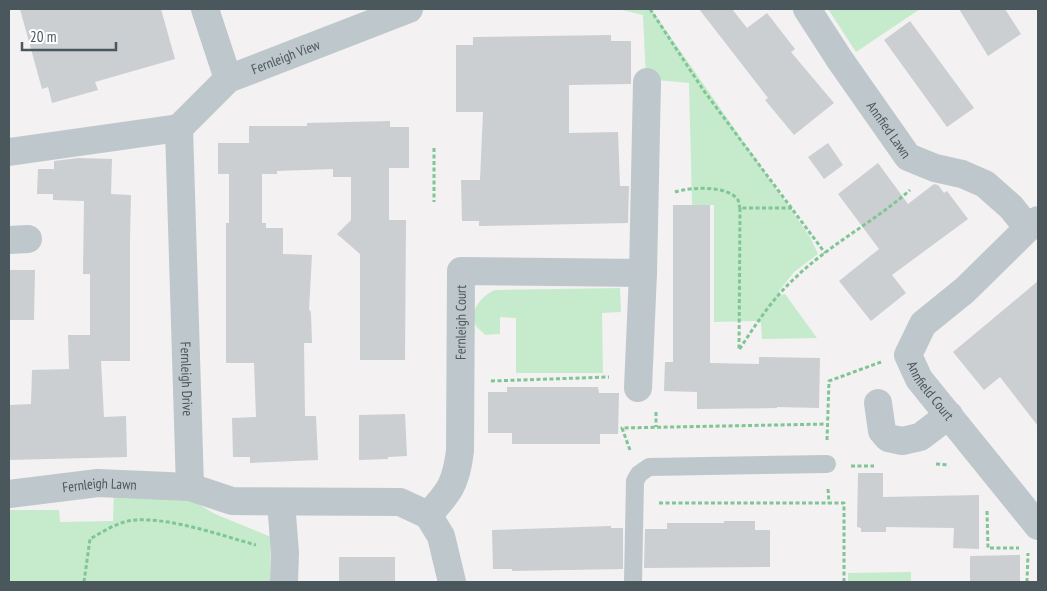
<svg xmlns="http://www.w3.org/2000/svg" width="1047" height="591" viewBox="0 0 1047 591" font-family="'PT Sans Narrow',sans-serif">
  <rect width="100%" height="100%" fill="#f3f1f1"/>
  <!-- green -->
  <g fill="#c5ebcc">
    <path d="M618,9H651L810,237L818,254L794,272L779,291L781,295L785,294L817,338L762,339L761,323L756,321L714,322V205H692L689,83L646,79L643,15Z"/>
    <path d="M828,9H920L856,52Z"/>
    <path d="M620,288L621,312L602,313L603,373H516V318L500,317V334L485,335C483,332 478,329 476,326C467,311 483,295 495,290Z"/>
    <path d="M114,490L185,496L215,514L271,537L270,582H9V510H59L60,522L113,521Z"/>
    <path d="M911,572V582H848V573Z"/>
  </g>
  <!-- building -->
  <g fill="#cbcfd2">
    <path d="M20,9H161L175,59L95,82L98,90L52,103L48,87L42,89Z"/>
    <path d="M699,9H732L747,28L767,13L795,49L791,52L834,103L794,135L765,100L768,98Z"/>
    <path d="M959,9H1005L1021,34L988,56Z"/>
    <path d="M910,21L974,108L947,127L884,40Z"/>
    <path d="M611,35V41H631V84L569,85V133L618,132L620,186H629L628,223L479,226V221H462L461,180H480L483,112H456V45H473V37Z"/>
    <path d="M390,121V127H409V168H389V220H406L405,360H360V254L337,234L351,220V177H333V169L277,171V174H262V223H266V228H283V254L312,255L309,310H310L311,314L312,343H304L305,416H316L318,460L250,463V457H233L232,418L256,417L254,363H226V223H229V174H218V143H249V126H307V123Z"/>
    <path d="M828,143L843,165L824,179L808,157Z"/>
    <path d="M78,158L112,159L111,194L131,195L130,238V361H101L104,417L126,416L127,457L9,460V405L31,404L32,370L69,369L68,335H90V274H83L84,201L53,200V194H37L38,169H54V161Z"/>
    <path d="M878,163L908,204L934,184L938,185L944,193L947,191L968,219L892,275L906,293L871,321L839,281L879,249L838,194Z"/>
    <path d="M673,205H710V363L759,364V357L820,358L819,408L777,407V408L697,409V392L664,391L665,362H673Z"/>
    <path d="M9,270H35L34,320H9Z"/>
    <path d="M1038,281V426L1000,377L984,390L953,352Z"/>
    <path d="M507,387H598L599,393H619L618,434H600V444H512V433H488V392H507Z"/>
    <path d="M405,414L407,456L388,457V459L359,460V415Z"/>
    <path d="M858,473H883V497L979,495V549L953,548L954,528L886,527V532H861V528L857,527Z"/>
    <path d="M724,521H755V530H770V567L644,568L645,529H667V523H724Z"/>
    <path d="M611,526V528H623V569L512,571V569H493L492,530Z"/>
    <path d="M1020,555V582H970V556Z"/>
    <rect x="339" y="557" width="56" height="25"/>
  </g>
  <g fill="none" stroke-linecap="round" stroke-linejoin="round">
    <!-- path -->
    <g stroke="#80c596" stroke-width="3" stroke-dasharray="4 2.5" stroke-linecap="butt">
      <path d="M650,9L704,91L825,253"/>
      <path d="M434,148V202"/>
      <path d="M675,192C690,187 728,185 738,200C739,202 739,205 740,208"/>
      <path d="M792,208H740L739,350C756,324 772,299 795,278C830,244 874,222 910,190"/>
      <path d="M491,381L609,377"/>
      <path d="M656,412V427"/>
      <path d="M827,440L829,381L881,362"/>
      <path d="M630,450L622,428L826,424"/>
      <path d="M936,464L949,465"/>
      <path d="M851,466H874"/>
      <path d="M828,489L829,503H844V582"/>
      <path d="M659,503H829"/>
      <path d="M987,511L988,548H1019"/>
      <path d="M84,582L90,539C104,531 119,521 136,520C173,518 220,535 256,545"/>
      <path d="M1027,582L1028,553"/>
    </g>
    <!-- lane -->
    <path stroke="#bec7cb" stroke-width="18" d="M633,582L635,481L639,474L649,467L827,464"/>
    <!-- street -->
    <g stroke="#bec7cb" stroke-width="28">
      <path d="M205,9L228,79"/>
      <path id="s1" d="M807,9L840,60L908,157L935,168L962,174L985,184L1011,207L1028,228"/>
      <path id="s2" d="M179,128L190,487"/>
      <path id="s3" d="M179,128L228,79L409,9"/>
      <path d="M9,152L179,128"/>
      <path id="s4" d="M1038,220L1028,228L965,290L923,324L908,355L919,379L1038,526"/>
      <path d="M9,240L28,239"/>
      <path d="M638,388L643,273L647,82"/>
      <path d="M878,403L882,431L888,438L902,441L920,437L949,415"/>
      <path id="s5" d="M9,494L98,483L190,487L232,501L400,502L428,515L441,536L452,582"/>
      <path d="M281,502L285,553L284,582"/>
      <path id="s6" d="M428,515C450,492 456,483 460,451L461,271L643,273"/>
    </g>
  </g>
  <g text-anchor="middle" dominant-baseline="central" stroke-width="4" stroke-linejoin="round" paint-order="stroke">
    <!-- street labels -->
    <g font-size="14" fill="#4a575c" stroke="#fff">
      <text stroke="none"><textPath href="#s3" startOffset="131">Fernleigh View</textPath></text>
      <text stroke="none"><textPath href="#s1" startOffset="146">Annfied Lawn</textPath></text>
      <text stroke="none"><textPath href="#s6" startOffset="202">Fernleigh Court</textPath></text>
      <text stroke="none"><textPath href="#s2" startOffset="251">Fernleigh Drive</textPath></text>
      <text stroke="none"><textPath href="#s4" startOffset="232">Annfield Court</textPath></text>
      <text stroke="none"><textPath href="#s5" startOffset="91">Fernleigh Lawn</textPath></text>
    </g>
  </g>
  <!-- border -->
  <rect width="1047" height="591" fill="none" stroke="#4a575c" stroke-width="20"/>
  <!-- scale -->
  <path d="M22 42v8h94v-8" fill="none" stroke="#4a575c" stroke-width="2.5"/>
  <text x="30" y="42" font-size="15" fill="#4a575c" stroke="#ffffff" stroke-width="4" paint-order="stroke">20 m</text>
</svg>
